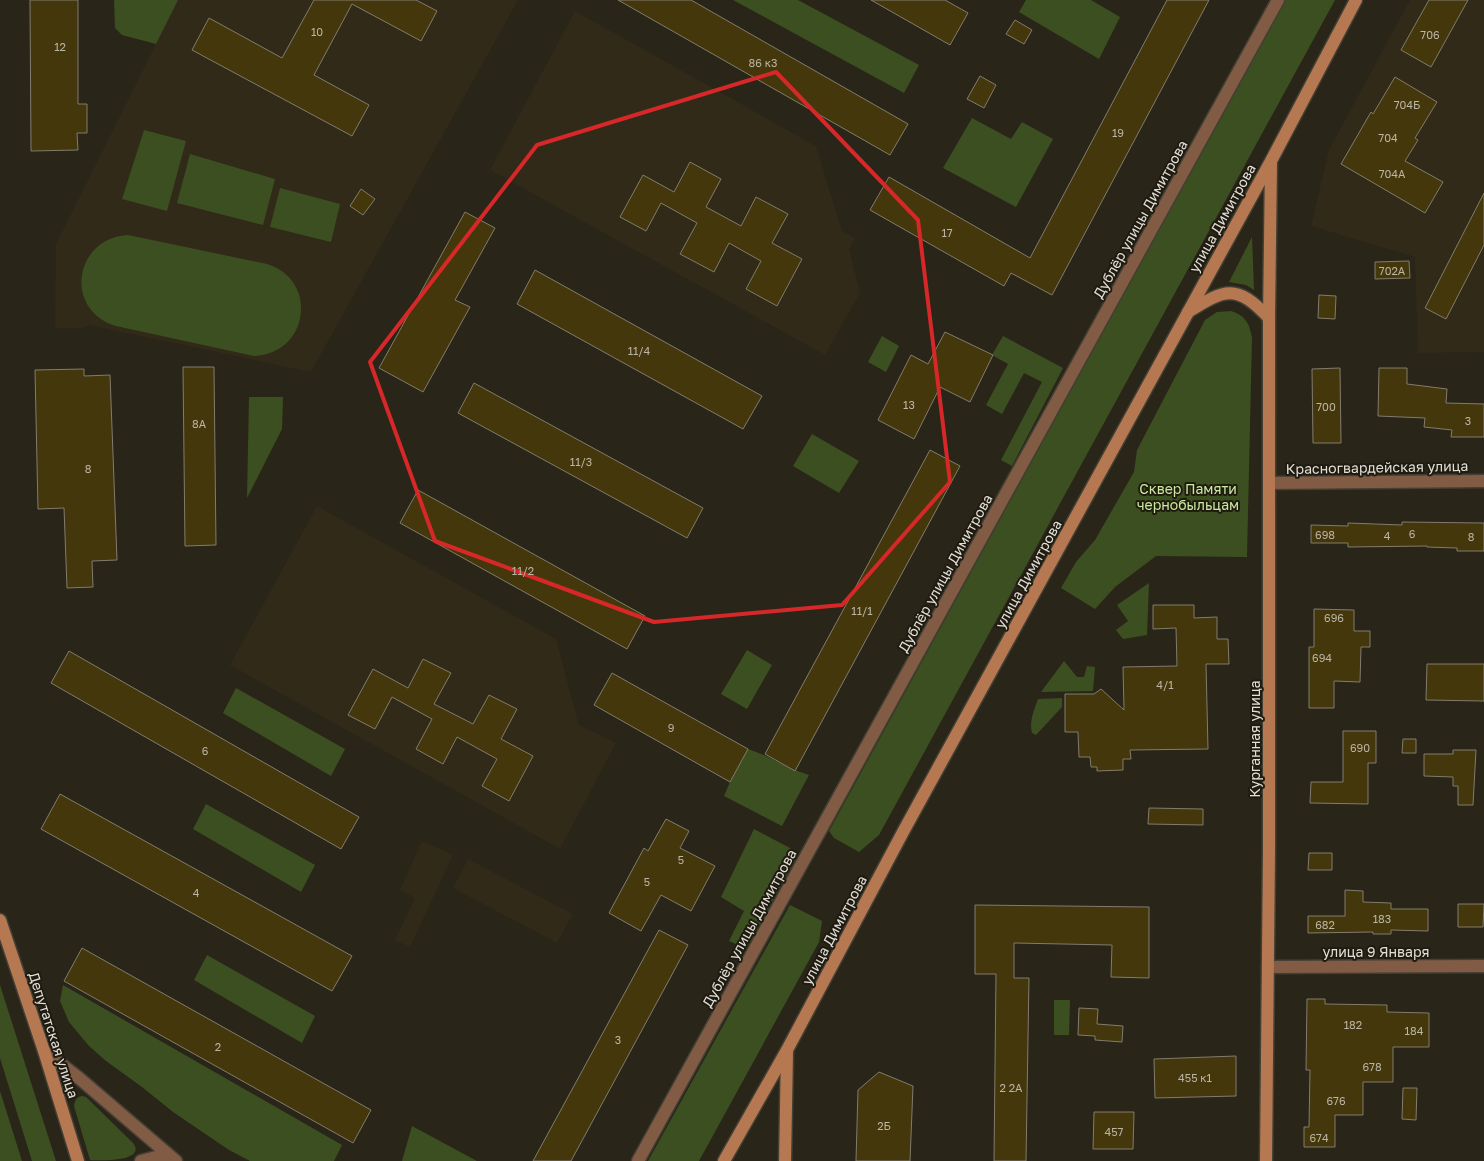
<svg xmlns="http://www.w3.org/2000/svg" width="1484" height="1161" viewBox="0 0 1484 1161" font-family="'Golos Text',sans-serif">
  <rect width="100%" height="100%" fill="#292519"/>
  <!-- built -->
  <g fill="#312a18">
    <path d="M178,0H518L311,372L89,325L82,328H55L56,244Z"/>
    <path d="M1410,0H1484V352L1418,353L1415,257L1311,226L1329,150Z"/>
    <path d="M575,11L816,146L842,231L855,238L849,249L860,293L825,355L490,170Z"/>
    <path d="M317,506L556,639L579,725L616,743L560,849L230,665Z"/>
    <path d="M422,841L453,855L410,947L395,940L415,898L400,890Z"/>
    <path d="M468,859L573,914L557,943L453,888Z"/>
  </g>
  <!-- green -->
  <g fill="#3c4f21">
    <path d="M114,0H178L156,44L122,35L115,28Z"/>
    <path d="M733,0H798L919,65L904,93Z"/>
    <path d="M1026,0H1091L1120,17L1099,59L1019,12Z"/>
    <path d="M1285,0H1335L879,835L859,852L834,838L829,831Z"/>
    <path d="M972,118L1011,139L1022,122L1053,139L1016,207L943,168Z"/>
    <path d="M144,130L186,141L167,211L122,199Z"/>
    <path d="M190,154L275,179L263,225L177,203Z"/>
    <path d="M280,188L340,204L331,242L270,227Z"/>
    <path d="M128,235L267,264C319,280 309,354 254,356L116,326C63,310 74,238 128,235Z"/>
    <path d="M1252,237L1254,290L1246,285L1229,282Z"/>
    <path d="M1231,311C1245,315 1250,324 1252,338L1247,557L1156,556L1115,587L1095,609L1061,588L1076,562L1095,540L1134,472L1137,450L1205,320L1217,312Z"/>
    <path d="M882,336L899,346L886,372L868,362Z"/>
    <path d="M1003,336L1063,368L1012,466L1001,460L1042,382L1024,373L1002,414L986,405L1008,364L992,355Z"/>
    <path d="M249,397H283L282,429L247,498Z"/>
    <path d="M812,434L859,461L839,493L793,466Z"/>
    <path d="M1149,583L1147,635L1123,639L1116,630L1128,621L1117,605Z"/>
    <path d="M747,650L772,665L747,709L721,694Z"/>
    <path d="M1064,661L1077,677H1084L1087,666L1095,667L1093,691L1041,692Z"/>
    <path d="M236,688L345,749L331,776L223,713Z"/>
    <path d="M1062,698V707L1036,735L1032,733C1029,720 1034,711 1038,699Z"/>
    <path d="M748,749C770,756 788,769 809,775L782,826L724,796L730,782Z"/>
    <path d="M206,804L315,865L301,892L193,829Z"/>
    <path d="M754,829L790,848L794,853L795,860L746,949L729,941L744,911L721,897Z"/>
    <path d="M790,905L822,921L819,942L699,1161H648Z"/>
    <path d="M207,955L315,1016L302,1043L194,980Z"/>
    <path d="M0,985L56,1161H32L0,1058Z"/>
    <path d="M63,985L342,1145L334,1161H250L229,1150L173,1112L142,1087L106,1061L89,1046L69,1022L60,1001Z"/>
    <path d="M1054,1000H1070L1069,1035H1054Z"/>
    <path d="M0,1091L22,1161H0Z"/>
    <path d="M82,1096L86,1097L133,1143C147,1161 102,1161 90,1160L74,1106C75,1101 76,1097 82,1096Z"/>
    <path d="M412,1126L477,1161H402Z"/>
  </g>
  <!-- building -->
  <g fill="#45370c" stroke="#817c6d">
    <path d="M30,0H78V104H87V133H77L78,150L31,151Z"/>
    <path d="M314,0H416L437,11L421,41L352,4L314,75L369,105L352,136L192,50L209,18L282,58Z"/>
    <path d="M618,0H691L908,124L890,155Z"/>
    <path d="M871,0H945L968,13L950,45Z"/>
    <path d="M1167,0H1209L1052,295L1011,273L1004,286L870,210L889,177L1030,258Z"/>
    <path d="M1429,0H1468L1431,67L1401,50Z"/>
    <path d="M1015,20L1032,30L1024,44L1006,34Z"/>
    <path d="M980,76L996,85L984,108L967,99Z"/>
    <path d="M1395,77L1437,102L1415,138L1418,140L1405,161L1443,182L1425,213L1341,164L1371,112L1373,114Z"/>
    <path d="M690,162L721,179L706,207L741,226L756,197L788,214L772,243L802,259L777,306L746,289L761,261L729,243L714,272L680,254L697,223L661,203L646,231L620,217L643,175L674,192Z"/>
    <path d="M361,189L375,199L363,215L350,206Z"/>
    <path d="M1484,193V245L1446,319L1425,308Z"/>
    <path d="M465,212L495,228L455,300L470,307L423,392L379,368Z"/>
    <path d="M1409,261L1410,278L1375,279V262Z"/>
    <path d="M535,270L762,396L743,429L517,304Z"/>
    <path d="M1319,295L1336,296L1335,319L1318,318Z"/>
    <path d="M945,332L993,355L970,402L940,387L914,439L878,420L911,355L928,364Z"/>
    <path d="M183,367H214L216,545L185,546Z"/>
    <path d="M1340,368L1341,443H1313L1312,369Z"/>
    <path d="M1379,368H1407V384L1447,389L1446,403L1484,404V437H1451L1452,430L1424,427L1425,418L1378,416Z"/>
    <path d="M84,369V376L110,375L117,560L92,561L93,587L67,588L64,508L38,509L35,370Z"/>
    <path d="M474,383L703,508L687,538L458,413Z"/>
    <path d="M930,450L960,466L795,771L765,754Z"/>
    <path d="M418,490L645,616L627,649L400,523Z"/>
    <path d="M1402,522L1484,523V551H1457V548L1427,547V546L1348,547V543H1311V525L1348,526V523L1402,525Z"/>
    <path d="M1153,605H1194V618L1217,617V639H1228L1229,664H1206L1208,749L1130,750L1131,759H1123V770L1097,771V767H1091L1090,757H1079L1078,732H1065V694H1094L1101,689L1124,710L1123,667L1177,666L1176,628L1153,629Z"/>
    <path d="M1314,609L1354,610V631H1370V647H1361L1360,682L1334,681V708H1309V647H1314Z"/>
    <path d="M69,651L359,817L341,849L51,683Z"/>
    <path d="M423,659L451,673L434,704L473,724L489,695L517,709L501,739L533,756L509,801L482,786L497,759L457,737L443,764L416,749L432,719L392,697L375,729L348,715L373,669L408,688Z"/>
    <path d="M1427,664H1484V701L1426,700Z"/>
    <path d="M612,673L748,749L730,782L594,705Z"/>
    <path d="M1343,731H1376V763H1368V804L1310,803L1311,782H1343Z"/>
    <path d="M1403,739H1416V753H1402Z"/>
    <path d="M1453,750H1476L1473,805H1458V786H1453V777L1424,776V754H1453Z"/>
    <path d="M60,794L352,956L332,991L41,829Z"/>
    <path d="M1149,808L1203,809V825L1148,824Z"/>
    <path d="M666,819L689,831L680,848L715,866L691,911L661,895L641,931L609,913L644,848L648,851Z"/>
    <path d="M1309,853H1332V870H1308Z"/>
    <path d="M1345,890L1363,891V902L1391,903V909H1428V931L1391,930V934H1373V932L1308,933V916H1345Z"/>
    <path d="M1458,904H1484L1483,927H1458Z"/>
    <path d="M975,905L1149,907V978L1111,977L1112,945L1014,943V978H1029L1026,1161H994L996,974H975Z"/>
    <path d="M659,930L688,945L571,1161H533Z"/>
    <path d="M82,948L371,1110L353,1143L64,981Z"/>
    <path d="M1307,999H1325V1004L1387,1005V1012L1429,1013V1047H1393V1082H1363V1115H1335V1147H1304V1127H1309L1310,1070H1306Z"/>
    <path d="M1079,1008L1098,1009L1097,1024L1123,1026L1122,1042L1095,1040V1036L1078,1035Z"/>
    <path d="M1236,1056V1096L1155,1098L1154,1059Z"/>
    <path d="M879,1072L913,1086L910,1161H856L858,1090Z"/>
    <path d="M1403,1088H1417L1416,1120L1402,1119Z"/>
    <path d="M1094,1112H1134L1133,1149H1093Z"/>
  </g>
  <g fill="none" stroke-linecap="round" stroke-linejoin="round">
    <defs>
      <g id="street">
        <path d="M1270,483L1484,481"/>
        <path d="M1268,967L1484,966"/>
        <path d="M44,1051L79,1078L176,1161"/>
        <path d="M141,1161L160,1156L172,1160"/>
        <path d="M638,1161L1278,0"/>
      </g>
      <g id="secondary">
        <path d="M1188,312C1225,289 1236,283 1269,318"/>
        <path d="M0,920L44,1051L78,1161"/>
        <path d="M724,1161L787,1050L903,832L1271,161L1356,0"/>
        <path d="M785,1161L787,1052"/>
        <path d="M1266,1161L1269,851V318L1271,164"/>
      </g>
    </defs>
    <!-- street casing -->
    <use href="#street" stroke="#433f34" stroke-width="15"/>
    <!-- secondary casing -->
    <use href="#secondary" stroke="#433f34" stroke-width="15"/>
    <!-- street -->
    <use href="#street" stroke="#815b43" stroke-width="12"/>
    <!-- secondary -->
    <use href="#secondary" stroke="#b57851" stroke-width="12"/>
  </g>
  <!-- marked area -->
  <path fill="none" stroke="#d62828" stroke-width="4" stroke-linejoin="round" d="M776,72L918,220L950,482L842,605L654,622L435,541L370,362L537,145Z"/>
  <g text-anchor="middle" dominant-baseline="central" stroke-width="4" stroke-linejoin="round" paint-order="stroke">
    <!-- number labels -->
    <g font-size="11" fill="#bbb5a4">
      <text x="317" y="31">10</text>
      <text x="1430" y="34">706</text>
      <text x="60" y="46">12</text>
      <text x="763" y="62">86 к3</text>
      <text x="1407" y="104">704Б</text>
      <text x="1118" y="132">19</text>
      <text x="1388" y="137">704</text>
      <text x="1392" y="173">704А</text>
      <text x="947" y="232">17</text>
      <text x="1392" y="270">702А</text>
      <text x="639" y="350">11/4</text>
      <text x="909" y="404">13</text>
      <text x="1326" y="406">700</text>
      <text x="1468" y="420">3</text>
      <text x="199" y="423">8А</text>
      <text x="581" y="461">11/3</text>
      <text x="88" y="468">8</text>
      <text x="1412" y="533">6</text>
      <text x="1325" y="534">698</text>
      <text x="1387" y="535">4</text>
      <text x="1471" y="536">8</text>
      <text x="523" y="570">11/2</text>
      <text x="862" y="610">11/1</text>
      <text x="1334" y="617">696</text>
      <text x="1322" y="657">694</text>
      <text x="1165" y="684">4/1</text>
      <text x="671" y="727">9</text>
      <text x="1360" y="747">690</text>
      <text x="205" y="750">6</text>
      <text x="681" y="859">5</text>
      <text x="647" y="881">5</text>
      <text x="196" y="892">4</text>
      <text x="1382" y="918">183</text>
      <text x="1325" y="924">682</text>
      <text x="1353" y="1024">182</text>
      <text x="1414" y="1030">184</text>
      <text x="618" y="1039">3</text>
      <text x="218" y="1046">2</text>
      <text x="1372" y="1066">678</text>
      <text x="1195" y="1077">455 к1</text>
      <text x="1011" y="1087">2 2А</text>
      <text x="1336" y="1100">676</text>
      <text x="884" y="1125">2Б</text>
      <text x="1114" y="1131">457</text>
      <text x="1319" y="1137">674</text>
    </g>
    <!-- street labels -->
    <g font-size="14" fill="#e2dfd7" stroke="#201b10">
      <text transform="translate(1222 218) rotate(-61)">улица Димитрова</text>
      <text transform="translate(1140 219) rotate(-61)">Дублёр улицы Димитрова</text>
      <text transform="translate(1377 467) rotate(-1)">Красногвардейская улица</text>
      <text transform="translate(945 573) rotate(-61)">Дублёр улицы Димитрова</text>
      <text transform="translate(1028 574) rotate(-61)">улица Димитрова</text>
      <text transform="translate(1254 739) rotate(-90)">Курганная улица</text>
      <text transform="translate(749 928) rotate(-61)">Дублёр улицы Димитрова</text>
      <text transform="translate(834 930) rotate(-62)">улица Димитрова</text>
      <text x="1376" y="951">улица 9 Января</text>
      <text transform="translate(54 1035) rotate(72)">Депутатская улица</text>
    </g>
    <!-- park labels -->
    <g font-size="14" fill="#c8ea9c" stroke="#201b10">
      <text x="1188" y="488">Сквер Памяти<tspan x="1188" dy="16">чернобыльцам</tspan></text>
    </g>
  </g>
</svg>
